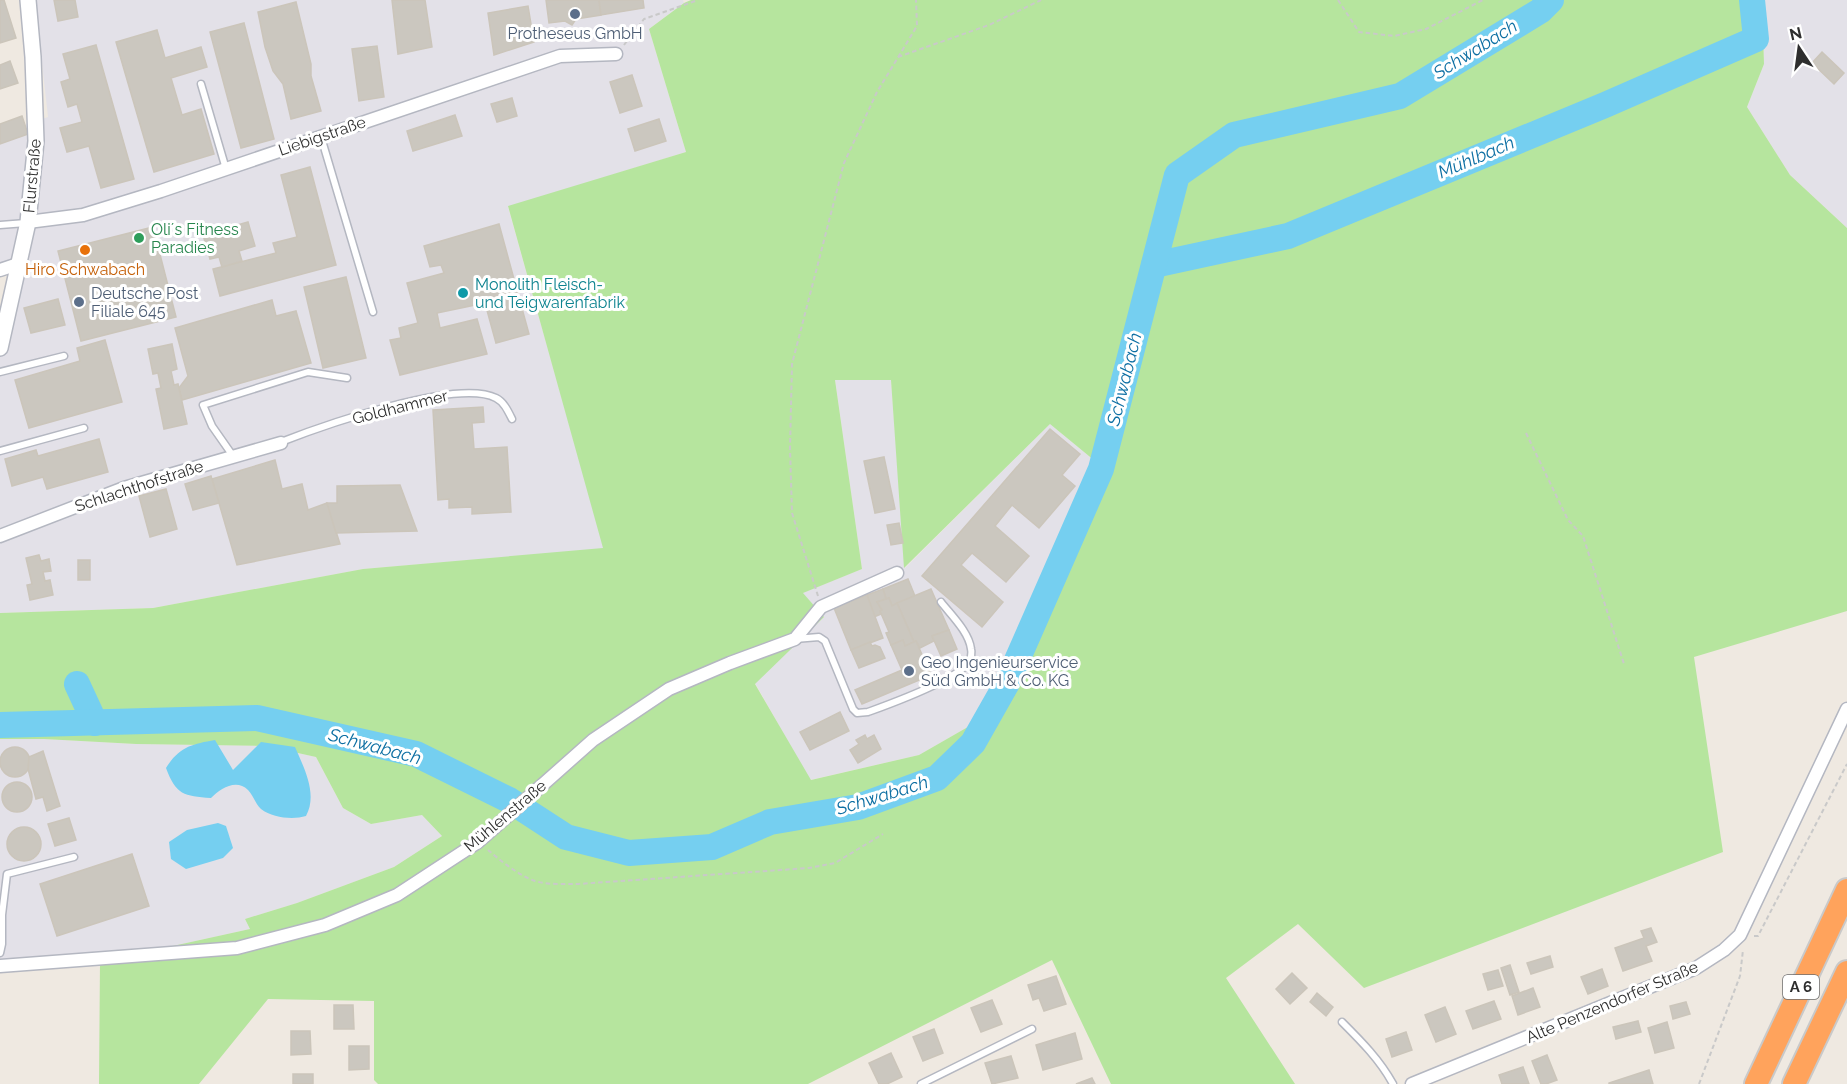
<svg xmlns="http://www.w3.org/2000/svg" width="1847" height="1084" viewBox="0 0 1847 1084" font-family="Raleway,sans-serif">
  <rect width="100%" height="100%" fill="#efe9e1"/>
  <!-- industrial -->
  <g fill="#e3e1e8">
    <path d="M35,0H683L684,3L649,29L686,152L508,207L604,549L363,569L153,608L0,613V329L15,257L0,265V133L48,117Z"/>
    <path d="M1762,0H1847V228L1790,175L1747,107L1764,64Z"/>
    <path d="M835,380H891L905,568L1050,424L1095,461L980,720L919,755L810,780L755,683L824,617L802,593L862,569Z"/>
    <path d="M0,739H44L136,744L266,746L316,757L343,808L371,824L422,815L442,836L394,867L297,903L245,919L250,929L100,962L0,965Z"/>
  </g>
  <!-- green -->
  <path fill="#b6e59e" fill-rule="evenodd" d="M691,0H1762L1764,64L1747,107L1790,175L1847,228V611L1694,657L1723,852L1364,988L1298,924L1226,978L1295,1084H1111L1052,960L808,1084H378L374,1080V1001L268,999L199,1084H99L100,962L250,929L245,919L297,903L394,867L442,836L422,815L371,824L343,808L316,757L266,746L136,744L44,739H0V613L153,608L363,569L603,548L508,206L686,152L649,29L684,3ZM835,380H891L904,568L1050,424L1095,461L980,720L919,755L811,780L755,684L824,617L803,593L862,569Z"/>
  <!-- water -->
  <g fill="#75cff0">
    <path d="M215,740L233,770L261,742L295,747C304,768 318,794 306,816C293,820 273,818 261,809C255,803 253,795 248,790C236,778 220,789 211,798C184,796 176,795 166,768C179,747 192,744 215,740Z"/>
    <path d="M218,823L226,826L233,848L223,858L186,869L171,859L169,842L187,830Z"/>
  </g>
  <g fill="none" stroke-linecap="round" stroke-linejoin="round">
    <!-- river -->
    <g stroke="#75cff0" stroke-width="26">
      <path d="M1154,265L1288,236L1605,105L1756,39L1752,0"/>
      <path d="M77,684L95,723"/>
      <path d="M0,725L257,718L416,754L509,800L566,837L629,853L712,847L770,822L858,807L937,778L973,743L1007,683L1101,469L1177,175L1234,135L1400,96L1540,11L1551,0"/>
    </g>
  </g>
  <!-- building -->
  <g fill="#cbc7bf" stroke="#cbc5ba" stroke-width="1.5">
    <path d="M0,0H4L16,38L0,43Z"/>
    <path d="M54,0H75L78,17L58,21Z"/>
    <path d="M392,0H425L432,47L398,54Z"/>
    <path d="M546,0H599L601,15L576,19L572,25L565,21L549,23Z"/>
    <path d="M599,0H643L644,8L601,15Z"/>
    <path d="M296,2L311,64V76L321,111L291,119L283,84L273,71L265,47L258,12Z"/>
    <path d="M528,6L534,42L494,55L488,13Z"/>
    <path d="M244,23L274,139L241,148L210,32Z"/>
    <path d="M157,30L165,58L201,47L207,67L171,78L182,115L201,109L214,154L154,172L116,42Z"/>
    <path d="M96,45L134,179L101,188L89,146L67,152L60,128L82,122L77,104L68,107L61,82L70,79L63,54Z"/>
    <path d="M377,46L384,97L359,101L352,49Z"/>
    <path d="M1822,52L1844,73L1834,84L1812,63Z"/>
    <path d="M10,61L18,83L0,89V65Z"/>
    <path d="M632,75L642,106L620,113L610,82Z"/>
    <path d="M512,98L517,116L497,122L491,104Z"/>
    <path d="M455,115L462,136L413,151L407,131Z"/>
    <path d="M22,116L28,134L0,144V124Z"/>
    <path d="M659,119L666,141L635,151L628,129Z"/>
    <path d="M310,167L336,265L220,296L213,269L276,253L273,243L297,237L281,175Z"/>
    <path d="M248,222L255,246L239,251L242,261L222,267L219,257L210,259L203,235Z"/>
    <path d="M499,224L529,334L496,343L485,303L437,313L440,328L477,319L487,354L400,375L390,340L401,338L399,328L418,323L407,283L444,273L441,265L430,267L424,246Z"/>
    <path d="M153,227L176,317L81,341L58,251Z"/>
    <path d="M346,277L366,358L323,368L304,287Z"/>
    <path d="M58,299L65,325L31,333L24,308Z"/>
    <path d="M272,300L276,316L296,311L311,363L182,400L179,388L188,376L175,328Z"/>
    <path d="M105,340L122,402L29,428L15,380L80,361L77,348Z"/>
    <path d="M172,344L177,369L171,371L174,385L178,384L187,424L164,429L156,389L161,388L158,373L153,374L148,349Z"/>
    <path d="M483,407L484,422L472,423L474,449L507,447L511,512L472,514V507L449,508V499L438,500L433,410Z"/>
    <path d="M1050,429L1080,454L1062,475L1075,486L1039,528L1012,505L995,526L1029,556L1006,582L972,553L961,565L1003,602L982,627L922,576Z"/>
    <path d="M99,439L108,472L47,489L43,477L12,486L5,459L36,450L38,456Z"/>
    <path d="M884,457L895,509L875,513L864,461Z"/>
    <path d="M275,460L282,489L302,484L308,510L327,503L340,544L237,565L212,479Z"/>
    <path d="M211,476L219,503L193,510L185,484Z"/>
    <path d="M400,485L417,531L336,533L327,503H337V486Z"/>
    <path d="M166,489L177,529L150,537L139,496Z"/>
    <path d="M899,523L903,543L891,545L887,525Z"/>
    <path d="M39,555L41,561L49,559L51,571L43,572L45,581L50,580L53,595L30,600L27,585L32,584L26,558Z"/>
    <rect x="78" y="560" width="12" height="20"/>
    <path d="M908,579L915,596L892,606L889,598L886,599L883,589Z"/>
    <path d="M883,589L886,599L877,602L882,610L880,611L881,614L874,617L867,595Z"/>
    <path d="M931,589L949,630L932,636L934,641L920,648L916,641L914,642L897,603Z"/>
    <path d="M867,595L883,638L851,650L834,608Z"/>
    <path d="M889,598L892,606L897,603L914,642L905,646L903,640L891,645L886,633L889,632L880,611L882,610L877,602Z"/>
    <path d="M949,630L957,649L941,656L932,636Z"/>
    <path d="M903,640L905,646L916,641L931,675L862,704L855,690L902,670L891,645Z"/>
    <path d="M870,642L872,646L875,645L880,647L885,658L859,668L851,650Z"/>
    <path d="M840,712L849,731L810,750L800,732Z"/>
    <path d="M865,735L867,739L874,735L881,749L858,763L850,750L859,744L856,740Z"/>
    <circle cx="15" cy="762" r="15"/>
    <path d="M43,751L60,806L47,811L43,797L36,799L28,769L29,757Z"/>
    <circle cx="17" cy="797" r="15"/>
    <path d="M69,818L76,840L55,846L48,824Z"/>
    <circle cx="24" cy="844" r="17"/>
    <path d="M132,854L149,906L57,936L40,884Z"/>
    <path d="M1651,928L1657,942L1646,946L1652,961L1623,971L1615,948L1644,938L1641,931Z"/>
    <path d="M1550,956L1553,967L1531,974L1527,963Z"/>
    <path d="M1510,965L1519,992L1510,995L1501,968Z"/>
    <path d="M1602,969L1608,986L1588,994L1581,977Z"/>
    <path d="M1498,970L1503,986L1488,990L1483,974Z"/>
    <path d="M1292,973L1307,988L1290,1004L1276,989Z"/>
    <path d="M1056,976L1066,1004L1044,1011L1039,998L1033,1000L1028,985Z"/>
    <path d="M1533,988L1540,1007L1518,1015L1512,996Z"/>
    <path d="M1317,993L1333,1007L1326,1016L1310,1002Z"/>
    <path d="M992,1000L1002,1024L981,1032L971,1008Z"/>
    <path d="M1494,1001L1501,1019L1473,1029L1466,1011Z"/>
    <path d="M1686,1002L1690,1014L1673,1019L1670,1006Z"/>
    <path d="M334,1005H353L354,1029H334Z"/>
    <path d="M1445,1007L1456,1034L1436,1042L1425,1015Z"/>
    <path d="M1638,1021L1641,1032L1616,1039L1613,1027Z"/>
    <path d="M1667,1022L1674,1048L1655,1053L1648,1028Z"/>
    <path d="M934,1029L943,1053L923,1061L913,1037Z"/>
    <path d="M291,1031H310L311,1054L291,1055Z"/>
    <path d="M1406,1032L1412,1050L1392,1057L1386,1039Z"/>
    <path d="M1075,1033L1082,1059L1043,1070L1036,1045Z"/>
    <path d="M349,1046H369V1069L349,1070Z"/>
    <path d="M891,1053L902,1077L887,1084H879L869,1063Z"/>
    <path d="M1547,1055L1557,1080L1546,1084H1541L1532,1061Z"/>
    <path d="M1011,1056L1018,1078L992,1084L985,1063Z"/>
    <path d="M1523,1067L1529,1084H1502L1499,1075Z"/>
    <path d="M1649,1070L1653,1084H1609V1083Z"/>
    <rect x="293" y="1074" width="20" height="10"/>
    <path d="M1092,1078L1095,1084H1076Z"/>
  </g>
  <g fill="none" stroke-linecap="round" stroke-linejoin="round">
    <defs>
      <g id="service">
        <path d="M201,84L226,169"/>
        <path d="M321,137L373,312"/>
        <path d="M0,225L26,223"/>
        <path d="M0,372L64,356"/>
        <path d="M281,442C322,426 457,378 496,398C504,402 508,411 512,419"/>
        <path d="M0,451L84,428"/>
        <path d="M233,456L212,426L203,405L308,372L347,378"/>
        <path d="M795,639L819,637L825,641L853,709L857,713L868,712C890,704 957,680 969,662C971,659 972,652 971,649C969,632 951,615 941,602"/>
        <path d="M0,953L2,944V915L7,874L74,857"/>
        <path d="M1342,1022C1361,1041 1380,1060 1393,1084"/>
        <path d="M921,1084L1032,1029"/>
      </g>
      <g id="minor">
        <path d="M28,222L83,215L161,191L560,56L616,54"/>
        <path d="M0,270L18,264"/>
        <path d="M0,536L124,488L281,443"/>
        <path d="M0,966L237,948L325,925L397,895L478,842L593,740L669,689L730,663L795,639L821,607L897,573"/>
        <path d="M1412,1084L1696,968L1724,950L1740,935L1847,709"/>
      </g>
      <path id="tertiary" d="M0,348L28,222L36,141L33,57L28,0"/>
      <g id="motorway">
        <path d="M1756,1084L1847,890"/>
        <path d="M1794,1084L1847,972"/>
      </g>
    </defs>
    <!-- service casing -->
    <use href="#service" stroke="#b4b7c1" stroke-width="9"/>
    <!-- minor casing -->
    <use href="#minor" stroke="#b4b7c1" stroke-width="15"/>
    <!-- tertiary casing -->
    <use href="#tertiary" stroke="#b4b7c1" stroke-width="18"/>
    <!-- motorway casing -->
    <use href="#motorway" stroke="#c9c9c9" stroke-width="26"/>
    <!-- path -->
    <g stroke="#c9c9c9" stroke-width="2" stroke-dasharray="4.5 3" stroke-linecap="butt">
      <path d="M1338,0L1359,32L1394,36L1426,29L1483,0"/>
      <path d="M624,45L644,19L698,0"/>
      <path d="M898,57L989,25L1041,0"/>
      <path d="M1526,433L1568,520L1583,536L1624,664"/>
      <path d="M818,596L792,513L790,448L792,364L844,163L877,92L917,26L916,0"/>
      <path d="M488,850C501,861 518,875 535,881C548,885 564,884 578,884L809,868L835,863L883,834"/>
      <path d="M1754,936H1758L1847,764"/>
      <path d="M1699,1084L1740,976L1743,950"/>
    </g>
    <!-- service -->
    <use href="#service" stroke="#fff" stroke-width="6"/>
    <!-- minor -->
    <use href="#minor" stroke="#fff" stroke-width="12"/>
    <!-- tertiary -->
    <use href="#tertiary" stroke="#fff" stroke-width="15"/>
    <!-- motorway -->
    <use href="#motorway" stroke="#ffa35c" stroke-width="22"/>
  </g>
  <!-- markers -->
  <g fill="#5c6f8a" stroke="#fff" stroke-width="2">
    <circle cx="575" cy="14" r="6"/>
    <circle cx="79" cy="302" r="6"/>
    <circle cx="909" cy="671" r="6"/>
  </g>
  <circle fill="#2e9e5b" stroke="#fff" stroke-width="2" cx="139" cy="238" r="6"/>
  <circle fill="#e8710a" stroke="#fff" stroke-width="2" cx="85" cy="250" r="6"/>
  <circle fill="#0f9aa8" stroke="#fff" stroke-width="2" cx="463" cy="293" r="6"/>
  <g text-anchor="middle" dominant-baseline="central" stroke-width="6" stroke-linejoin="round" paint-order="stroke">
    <!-- shield labels -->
    <rect fill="#fff" stroke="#6d6d6d" stroke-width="1.5" x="1783" y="975" width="36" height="24" rx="4.5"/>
    <g font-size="15" font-weight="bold" fill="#2e2e2e">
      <text x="1801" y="987">A 6</text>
    </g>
    <!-- service labels -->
    <g font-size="16" fill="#4e5e75" stroke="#fff" text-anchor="start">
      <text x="575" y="33" text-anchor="middle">Protheseus GmbH</text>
      <text x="91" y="293">Deutsche Post<tspan x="91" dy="18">Filiale 645</tspan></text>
      <text x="921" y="662">Geo Ingenieurservice<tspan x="921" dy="18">Süd GmbH &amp; Co. KG</tspan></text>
    </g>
    <!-- street labels -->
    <g font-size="16" fill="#2e2e2e" stroke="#fff">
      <text transform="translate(322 136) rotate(-19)">Liebigstraße</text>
      <text transform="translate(32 176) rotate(-85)">Flurstraße</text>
      <text transform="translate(400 407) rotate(-14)">Goldhammer</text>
      <text transform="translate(139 486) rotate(-18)">Schlachthofstraße</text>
      <text transform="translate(505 816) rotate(-40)">Mühlenstraße</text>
      <text transform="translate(1612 1002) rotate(-23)">Alte Penzendorfer Straße</text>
    </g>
    <!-- leisure labels -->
    <g font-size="16" fill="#27864d" stroke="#fff" text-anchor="start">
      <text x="151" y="229">Oli´s Fitness<tspan x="151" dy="18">Paradies</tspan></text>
    </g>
    <!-- food labels -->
    <g font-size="16" fill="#c56008" stroke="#fff">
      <text x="85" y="269">Hiro Schwabach</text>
    </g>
    <!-- culture labels -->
    <g font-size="16" fill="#0d838f" stroke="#fff" text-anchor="start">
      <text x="475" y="284">Monolith Fleisch-<tspan x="475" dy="18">und Teigwarenfabrik</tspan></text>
    </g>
    <!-- water labels -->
    <g font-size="18" font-style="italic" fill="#0d6fa3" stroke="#fff">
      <text transform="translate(1475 49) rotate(-32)">Schwabach</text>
      <text transform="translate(1476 157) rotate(-23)">Mühlbach</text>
      <text transform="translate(1124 379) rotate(-76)">Schwabach</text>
      <text transform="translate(375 746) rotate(15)">Schwabach</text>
      <text transform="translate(882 795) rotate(-17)">Schwabach</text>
    </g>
  </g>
  <!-- north arrow -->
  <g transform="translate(1799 48) rotate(347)" stroke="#ffffff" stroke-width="4.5" paint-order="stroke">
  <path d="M0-4.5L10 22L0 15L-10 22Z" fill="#2e2e2e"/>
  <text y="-9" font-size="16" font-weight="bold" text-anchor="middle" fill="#2e2e2e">N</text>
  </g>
</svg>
